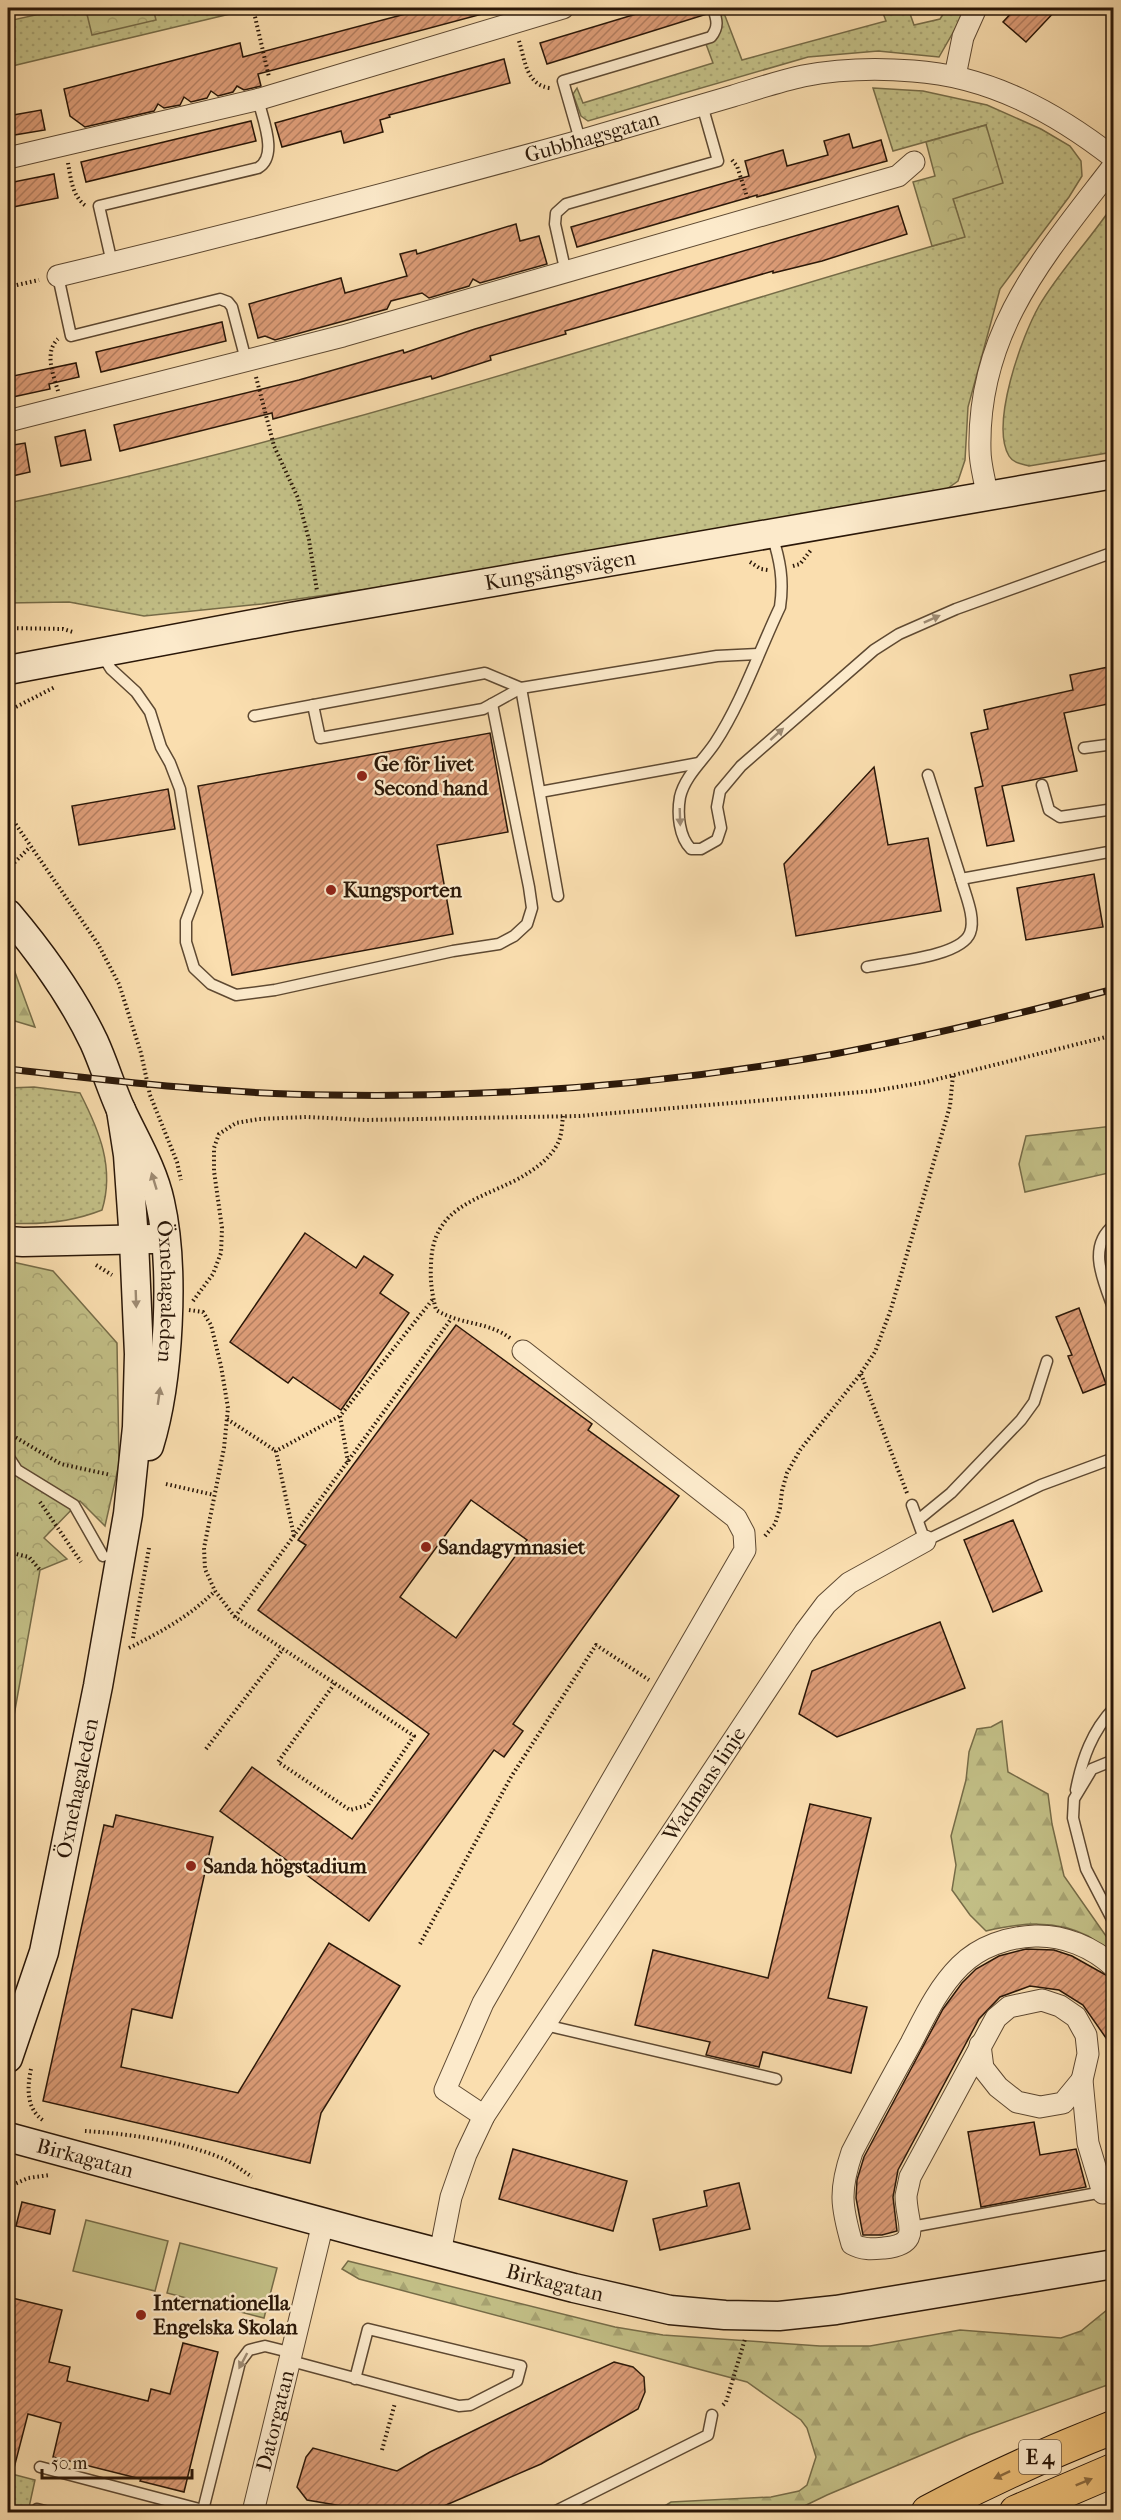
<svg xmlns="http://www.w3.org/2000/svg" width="1121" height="2520" viewBox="0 0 1121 2520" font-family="'IM FELL French Canon',serif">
  <defs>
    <pattern id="grass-dots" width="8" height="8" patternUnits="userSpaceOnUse" patternTransform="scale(1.5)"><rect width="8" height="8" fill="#c3c087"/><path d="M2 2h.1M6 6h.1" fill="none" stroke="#a8a473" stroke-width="1.8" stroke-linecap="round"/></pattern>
    <pattern id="forest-firs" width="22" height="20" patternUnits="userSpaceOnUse" patternTransform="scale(1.5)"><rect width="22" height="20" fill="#c3c087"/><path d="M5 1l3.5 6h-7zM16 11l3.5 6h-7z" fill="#a8a473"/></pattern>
    <pattern id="park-crowns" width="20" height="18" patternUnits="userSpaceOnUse" patternTransform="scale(1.5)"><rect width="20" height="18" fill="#c3c087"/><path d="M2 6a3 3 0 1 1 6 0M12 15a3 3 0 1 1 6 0" fill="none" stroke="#a8a473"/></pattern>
    <pattern id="building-hatch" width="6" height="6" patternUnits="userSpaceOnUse" patternTransform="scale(1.5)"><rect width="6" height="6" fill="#dc9c77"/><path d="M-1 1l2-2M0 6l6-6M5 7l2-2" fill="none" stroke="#b37e60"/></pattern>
  </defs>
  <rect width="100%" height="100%" fill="#fadeaf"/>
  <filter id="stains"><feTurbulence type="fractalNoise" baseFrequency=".00333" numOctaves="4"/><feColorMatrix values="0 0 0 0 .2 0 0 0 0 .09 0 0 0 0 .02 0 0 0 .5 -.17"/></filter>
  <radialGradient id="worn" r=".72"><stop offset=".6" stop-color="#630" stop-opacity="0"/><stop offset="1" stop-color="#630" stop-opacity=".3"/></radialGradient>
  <!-- grass -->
  <g fill="url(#grass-dots)" stroke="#766c48" stroke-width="1.5">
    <path d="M67,8H255L8,67V21Z"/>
    <path d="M718,8H722L742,60L886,21L881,8H908L914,25L940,19L947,8H967L939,57L878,51L808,57L588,121L581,116L573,94L577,88L583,103L713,63L706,44Z"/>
    <path d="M873,88L923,91L987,105L1041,129L1070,146L1081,161L1082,176L1069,197L1000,289L968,407L965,460L958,481L941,493L411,583L262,604L144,616L69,602L8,603V503C332,436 646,328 964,237L953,199L986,125L893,151Z"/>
    <path d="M1113,205V452L1029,466C1022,464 1013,463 1009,456C990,424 1022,336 1039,306C1060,270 1090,240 1113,205Z"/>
    <path d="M34,1087L80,1093C99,1130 115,1168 102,1210C72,1222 40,1225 8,1223V1088Z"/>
    <path d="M8,2473L35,2480L28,2512H8Z"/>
  </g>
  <!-- forest -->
  <g fill="url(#forest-firs)" stroke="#766c48" stroke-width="1.5">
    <path d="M8,953L35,1027L8,1019Z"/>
    <path d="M1113,1126V1172L1025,1192L1019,1164L1026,1136Z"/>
    <path d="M1002,1721L1008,1772L1048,1794L1052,1824L1064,1876L1113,1946V1958C1105,1951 1097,1941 1088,1936C1056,1919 1020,1923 986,1931L970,1915L952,1890L956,1865L951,1836L966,1780L969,1752L977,1729L991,1727Z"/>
    <path d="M348,2261L615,2327L663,2335L820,2346H870L960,2330L1061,2338L1081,2331L1113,2305V2383L969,2435L827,2495L792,2512H655L671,2502L771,2497L799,2491L807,2485L816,2457L807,2428L801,2420L747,2382L359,2279L342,2269Z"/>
  </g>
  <!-- park -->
  <g fill="url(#park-crowns)" stroke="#766c48" stroke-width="1.5">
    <path d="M98,8H153L156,20L92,35L86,10Z"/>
    <path d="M986,125L1003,183L953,199L965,237L932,246L913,182L935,176L926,142Z"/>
    <path d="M8,1261L53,1271L117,1343L119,1464L105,1526L80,1501L44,1538L67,1559L40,1570L8,1749Z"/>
  </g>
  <!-- pitch -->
  <g fill="#c3c087" stroke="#766c48" stroke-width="1.5">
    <path d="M86,2220L168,2241L155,2291L73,2271Z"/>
    <path d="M180,2243L277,2268L264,2318L167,2293Z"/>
  </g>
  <!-- building -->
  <g fill="url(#building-hatch)" stroke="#2a1708" stroke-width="1.5" fill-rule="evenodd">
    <path d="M428,8H485L486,13L258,74L261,86L257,87L244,90L237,86L233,92L218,96L211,91L207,98L191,102L184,97L180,105L164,108L158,104L154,111L85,127L70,116L64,89L240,43L243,57Z"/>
    <path d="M656,8H706L707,14L547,64L540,43Z"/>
    <path d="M1016,8H1058L1026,42L1003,22Z"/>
    <path d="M504,59L510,83L389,115L390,117L380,120L383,132L344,143L341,131L282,147L275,123Z"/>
    <path d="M41,110L45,130L8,136V116Z"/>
    <path d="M251,121L256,141L86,182L81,162Z"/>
    <path d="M849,134L853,148L881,140L887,161L757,197V195L577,247L571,227L749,176L745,161L783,150L787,166L828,155L824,141Z"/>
    <path d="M54,174L58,198L8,208V183Z"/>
    <path d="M898,206L907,234L822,261L773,273V271L565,331L566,334L490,356L491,360L432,379L431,376L273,419L272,413L120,451L114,425L299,380L403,350L404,353L475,329Z"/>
    <path d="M516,224L520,241L539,236L547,264L480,283L473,279L469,286L429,298L422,293L391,301L387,309L275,340L265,336L258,338L249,304L341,278L345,293L407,276L400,254L416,250L417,254Z"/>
    <path d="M222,322L226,341L101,372L96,352Z"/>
    <path d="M76,363L79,377L49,384L50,389L8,398V377Z"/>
    <path d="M85,430L91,460L61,466L55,437Z"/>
    <path d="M25,443L30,472L8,477V446Z"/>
    <path d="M1113,666V703L1064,713L1077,771L1002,786L1014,841L987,846L975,788L983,786L971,733L988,729L984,710L1073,690L1070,675Z"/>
    <path d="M490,733L508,832L437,845L453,934L232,975L198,786Z"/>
    <path d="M874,767L888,845L928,838L941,911L796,936L784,864Z"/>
    <path d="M168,789L175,829L79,845L72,806Z"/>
    <path d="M1094,874L1103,927L1026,940L1017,888Z"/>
    <path d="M305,1233L356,1268L364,1256L393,1275L380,1293L409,1313L341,1410L293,1377L288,1383L230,1342Z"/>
    <path d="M1079,1308L1106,1384L1083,1393L1068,1356L1072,1355L1056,1317Z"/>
    <path d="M456,1325L592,1424L588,1430L679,1496L513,1724L523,1731L504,1757L494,1750L369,1921L220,1811L252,1767L352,1839L429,1734L258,1610L306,1545L298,1540ZM471,1500L527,1540L456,1638L400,1597Z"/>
    <path d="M1013,1520L1042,1591L993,1612L964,1540Z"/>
    <path d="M940,1622L965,1688L837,1737L799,1714L812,1671Z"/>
    <path d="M810,1804L871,1818L828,1998L867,2007L851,2073L763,2052L759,2067L706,2055L710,2042L635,2025L653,1950L768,1978Z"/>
    <path d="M116,1815L213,1837L172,2018L132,2009L121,2067L238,2093L329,1943L400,1986L321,2113L310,2163L43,2101L104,1825L113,1827Z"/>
    <path d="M1026,1949L1054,1950L1072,1956L1113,1979V2048L1083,2005L1059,1990L1030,1986L1000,1997L979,2019L898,2170L893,2197L897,2231L882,2235H863L856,2198L857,2180L864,2157L943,2009L962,1983L976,1969L999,1956Z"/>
    <path d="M1034,2122L1040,2155L1076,2149L1086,2187L981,2207L968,2132Z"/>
    <path d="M513,2149L627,2181L613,2231L499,2199Z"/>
    <path d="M739,2183L750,2229L660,2250L653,2219L707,2206L704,2191Z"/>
    <path d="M22,2202L55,2210L50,2234L16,2226Z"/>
    <path d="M8,2297L62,2310L49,2362L70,2367L67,2381L148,2401L151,2389L170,2394L183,2343L218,2352L184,2492L140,2481L141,2479L53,2457L61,2423L28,2414L13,2472L8,2471Z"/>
    <path d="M614,2362L633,2367L644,2377L645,2392L638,2409L541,2464L430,2512H377L307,2500L297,2487L306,2457L313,2448L397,2471L430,2452Z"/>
  </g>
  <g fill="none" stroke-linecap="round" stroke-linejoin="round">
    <defs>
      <g id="lane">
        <path d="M580,140L563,81L711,37C719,27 717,20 713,8"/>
        <path d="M112,263L99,206L258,168C279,156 262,118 258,99"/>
        <path d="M566,273L555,224L556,213L566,204L718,161L702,105"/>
        <path d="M58,276L71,336L220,299L228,302L232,307L246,360"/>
        <path d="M772,535C780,560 784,580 780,607C759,651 742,702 715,743C703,761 685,776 680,797C677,814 679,837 691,849H701L717,840L721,828L717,807L720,791L741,766L874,650L899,634L956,609L1114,552"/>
        <path d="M102,655L111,669L136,692L150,712L161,747L170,763L180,789L197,892L186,921V942L194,968L211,984L236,995L275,990L453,951L499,944L514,936L527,924L532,908L529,887L492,704"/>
        <path d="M521,688L558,896"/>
        <path d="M313,705L320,738L483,709L521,688L717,656L758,654"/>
        <path d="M254,716L485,673L521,688"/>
        <path d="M1084,748L1114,744"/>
        <path d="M928,775L961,879L1114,851"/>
        <path d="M1042,785L1049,810L1060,817L1114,809"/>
        <path d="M540,792L699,763"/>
        <path d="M867,967C890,962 961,957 970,933C976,918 965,894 961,879"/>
        <path d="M1114,1225C1086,1247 1104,1282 1114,1310"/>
        <path d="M8,1456L17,1470L74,1505L103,1556"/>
        <path d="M912,1505L925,1541L1041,1485L1114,1458"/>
        <path d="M918,1520L951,1493L1021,1420L1034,1402L1047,1361"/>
        <path d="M1114,1760L1092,1769L1074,1799L1073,1818L1086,1869L1114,1923"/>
        <path d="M1076,1790C1082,1759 1092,1731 1114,1708"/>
        <path d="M545,2025L776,2079"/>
        <path d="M911,2227L1114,2190"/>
        <path d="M291,2361L459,2406L470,2405L517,2381L521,2366L368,2329L355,2379"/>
        <path d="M40,2467L203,2510"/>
        <path d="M37,2509L49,2512"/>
        <path d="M214,2512L203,2510L240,2362L249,2350L265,2346L293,2353"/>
        <path d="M554,2512L708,2435L712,2415"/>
      </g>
      <g id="street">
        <path d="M955,76L963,37L976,8"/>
        <path d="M8,158L260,99L563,8"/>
        <path id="s1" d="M58,276C233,234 406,189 579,141C631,126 682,111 733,96C756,89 780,81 803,76C839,69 877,68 913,71C989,76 1055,112 1114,158"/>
        <path d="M8,421L343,336L898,176L914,162"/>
        <path d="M987,495C985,480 980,465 980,450C977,330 1046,254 1114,165"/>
        <path d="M980,2045L983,2068L998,2087L1017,2102L1040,2107L1063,2103L1082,2080"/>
        <path d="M484,2116L445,2090L483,2003L745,1550L744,1533L736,1518L523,1351"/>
        <path d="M1103,2193L1088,2143L1082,2080L1088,2054L1086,2035L1076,2017L1060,2006L1042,2000L1009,2007L996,2018L910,2177C909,2183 907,2190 906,2196C906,2223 924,2244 884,2248C872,2249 863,2250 852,2244C841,2206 839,2190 852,2152C871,2115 891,2079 911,2043C925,2016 938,1988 960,1966C980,1946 1008,1937 1035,1936C1063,1935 1093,1947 1114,1967"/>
        <path id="s2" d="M440,2253L451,2197L466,2154L484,2116L805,1632L826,1604L849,1583L925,1541"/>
        <path id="s3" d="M253,2512L323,2223"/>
      </g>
      <g id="secondary">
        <path id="s4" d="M8,670L291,617L1114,474"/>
        <path id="s5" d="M8,914C41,953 72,996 94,1042C104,1064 111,1088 121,1110C135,1140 153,1169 160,1202C175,1268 169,1381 149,1446"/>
        <path d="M8,1241L23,1242L152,1239"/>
        <path id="s6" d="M8,2058L44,1952L98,1686L128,1514L137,1427L139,1354L134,1241L128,1155L121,1110"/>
        <path id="s7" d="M8,2137L366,2234L574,2288L670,2310L725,2315L779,2316L836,2310L1114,2264"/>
      </g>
      <g id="highway">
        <path d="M928,2512C988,2480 1050,2452 1114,2427"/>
        <path d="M1016,2512L1114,2470"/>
      </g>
    </defs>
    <!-- lane casing -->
    <use href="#lane" stroke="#5e4932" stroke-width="13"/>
    <!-- street casing -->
    <use href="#street" stroke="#5e4932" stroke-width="23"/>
    <!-- secondary casing -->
    <use href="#secondary" stroke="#2a1708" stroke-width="31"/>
    <!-- highway casing -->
    <use href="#highway" stroke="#2a1708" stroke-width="35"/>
    <!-- path -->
    <g stroke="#2a1708" stroke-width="4" stroke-dasharray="1.5 3" stroke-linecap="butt">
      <path d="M253,8L269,77"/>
      <path d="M8,10L18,8"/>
      <path d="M519,41C525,60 526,85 550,88"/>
      <path d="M732,160L737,166L748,200"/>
      <path d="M68,163C71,179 72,196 86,206"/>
      <path d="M8,287L39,280"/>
      <path d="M256,377L274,446L298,498L309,540L317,591"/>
      <path d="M58,391C53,374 44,352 58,339"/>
      <path d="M750,562L761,569L768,570"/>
      <path d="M793,566L800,564L811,550"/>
      <path d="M8,628L63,629L73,632"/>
      <path d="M8,711L55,687"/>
      <path d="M8,813L98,944L119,984L141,1053L150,1095L177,1162L181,1180"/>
      <path d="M8,869L30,847"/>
      <path d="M96,1265L112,1275"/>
      <path d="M193,1301L213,1274L221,1253L222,1228L214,1171V1148L219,1134L236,1123L259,1119L307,1117L366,1120L579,1116L873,1091L926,1082L1114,1035"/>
      <path d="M189,1310L203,1312L211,1325L221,1366L228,1408L224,1448L204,1548L205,1569L215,1591L235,1617L414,1736L368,1805L350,1810L278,1762L335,1683"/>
      <path d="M510,1338C487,1321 460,1325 436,1310C432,1294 430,1281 431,1265C432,1208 475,1201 518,1179C534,1170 550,1159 558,1143C562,1135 562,1124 563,1116"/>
      <path d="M861,1374L907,1493"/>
      <path d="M227,1419L276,1451"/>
      <path d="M8,1433L61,1464L111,1475"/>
      <path d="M348,1462L340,1416L433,1299"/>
      <path d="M166,1484L214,1495"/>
      <path d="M40,1502L81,1562"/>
      <path d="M294,1536L276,1451L340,1416"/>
      <path d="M765,1536L775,1524L780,1508L782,1491L787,1473L800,1450L859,1376L875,1352L891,1309L950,1106L953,1075"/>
      <path d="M8,1552L29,1557L40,1570"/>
      <path d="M235,1617L451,1319"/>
      <path d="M133,1638L149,1548"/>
      <path d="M129,1648C161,1632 190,1616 215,1591"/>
      <path d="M206,1749L283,1649"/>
      <path d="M420,1944L511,1777L596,1645L649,1680"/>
      <path d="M31,2069C27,2088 26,2109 44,2121"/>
      <path d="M85,2131C131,2134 181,2141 224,2159C234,2164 243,2171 252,2177"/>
      <path d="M8,2187L28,2178L50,2175"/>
      <path d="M723,2405L726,2402L745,2339"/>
      <path d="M382,2450L395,2403"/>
    </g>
    <!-- lane -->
    <use href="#lane" stroke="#fceacb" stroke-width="10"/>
    <!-- street -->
    <use href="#street" stroke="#fceacb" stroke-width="21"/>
    <!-- secondary -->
    <use href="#secondary" stroke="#fceacb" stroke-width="28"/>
    <!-- highway -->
    <use href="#highway" stroke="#edbf78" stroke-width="33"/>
    <defs>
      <path id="rail" d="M8,1069C115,1081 223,1094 332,1095C498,1098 665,1084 829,1055C925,1037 1019,1014 1114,989"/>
    </defs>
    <!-- rail casing -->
    <use href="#rail" stroke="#2a1708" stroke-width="7"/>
    <!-- rail -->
    <use href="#rail" stroke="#fceacb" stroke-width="4.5" stroke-dasharray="14" stroke-linecap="butt"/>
  </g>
  <!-- one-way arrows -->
  <defs><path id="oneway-solid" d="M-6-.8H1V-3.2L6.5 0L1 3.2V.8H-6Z" transform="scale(1.5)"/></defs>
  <g fill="#9e8b73">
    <use href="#oneway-solid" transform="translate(932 619) rotate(-24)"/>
    <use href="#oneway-solid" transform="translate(777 734) rotate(-42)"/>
    <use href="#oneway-solid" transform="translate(680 817) rotate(88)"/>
    <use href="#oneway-solid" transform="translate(154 1181) rotate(-107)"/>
    <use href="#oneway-solid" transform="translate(136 1299) rotate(88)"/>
    <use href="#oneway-solid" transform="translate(159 1396) rotate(-82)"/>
    <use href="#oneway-solid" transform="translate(243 2361) rotate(118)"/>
  </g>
  <g fill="#8c6b40">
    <use href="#oneway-solid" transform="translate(1002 2475) rotate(155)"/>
    <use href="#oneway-solid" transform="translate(1084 2482) rotate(-22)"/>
  </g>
  <!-- markers -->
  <g fill="#8f2418" stroke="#fceacb" stroke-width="2">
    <circle cx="362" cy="776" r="6"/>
    <circle cx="331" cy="890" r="6"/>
    <circle cx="426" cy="1547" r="6"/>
    <circle cx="191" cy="1866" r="6"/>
    <circle cx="141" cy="2315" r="6"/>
  </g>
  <g text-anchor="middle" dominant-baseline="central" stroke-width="4.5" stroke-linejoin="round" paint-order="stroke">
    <!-- shield labels -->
    <rect fill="#fceacb" stroke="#695642" stroke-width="1.5" x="1019" y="2440" width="42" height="34" rx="4.5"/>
    <g font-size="20" font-weight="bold" fill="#2a1708">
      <text x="1040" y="2457">E 4</text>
    </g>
    <!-- street labels -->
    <g font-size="21" fill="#2a1708" stroke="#fceacb">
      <text stroke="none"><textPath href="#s1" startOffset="552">Gubbhagsgatan</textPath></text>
      <text stroke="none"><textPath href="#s4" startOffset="561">Kungsängsvägen</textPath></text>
      <text stroke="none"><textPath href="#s5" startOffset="418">Öxnehagaleden</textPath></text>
      <text stroke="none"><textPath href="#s2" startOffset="543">Wadmans linje</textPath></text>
      <text stroke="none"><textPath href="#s6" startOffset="279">Öxnehagaleden</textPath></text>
      <text stroke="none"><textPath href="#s7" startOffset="80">Birkagatan</textPath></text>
      <text stroke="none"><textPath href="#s7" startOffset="566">Birkagatan</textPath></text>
      <text stroke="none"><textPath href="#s3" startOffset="94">Datorgatan</textPath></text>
    </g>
    <!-- poi labels -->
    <g font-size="21" font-weight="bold" fill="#2a1708" stroke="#fceacb" text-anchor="start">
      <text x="374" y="764">Ge för livet<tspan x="374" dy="24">Second hand</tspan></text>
      <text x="343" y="890">Kungsporten</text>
      <text x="438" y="1547">Sandagymnasiet</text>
      <text x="203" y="1866">Sanda högstadium</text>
      <text x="153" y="2303">Internationella<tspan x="153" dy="24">Engelska Skolan</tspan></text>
    </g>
  </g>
  <!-- margin -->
  <rect width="1121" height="2520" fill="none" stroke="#fadeaf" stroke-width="30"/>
  <rect x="9" y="9" width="1103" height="2502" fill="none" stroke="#2a1708" stroke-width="3"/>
  <rect x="15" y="15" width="1091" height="2490" fill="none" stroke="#2a1708" stroke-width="1.5"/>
  <!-- scale -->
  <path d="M42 2469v9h150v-9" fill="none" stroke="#2a1708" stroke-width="3"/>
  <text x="51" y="2469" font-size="18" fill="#2a1708" stroke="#fceacb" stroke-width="4.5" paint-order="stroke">50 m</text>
  <rect width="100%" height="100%" filter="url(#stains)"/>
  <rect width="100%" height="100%" fill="url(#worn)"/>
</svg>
